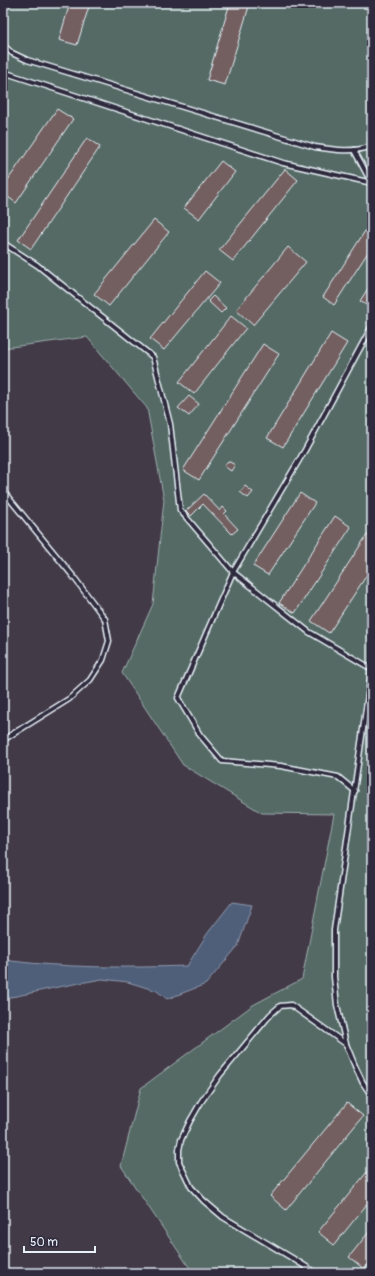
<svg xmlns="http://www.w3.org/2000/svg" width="375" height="1276" viewBox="0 0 375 1276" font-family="Pangolin,sans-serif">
  <rect width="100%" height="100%" fill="#433a48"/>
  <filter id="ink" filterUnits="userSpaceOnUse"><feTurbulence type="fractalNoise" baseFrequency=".025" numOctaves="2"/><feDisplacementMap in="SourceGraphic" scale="8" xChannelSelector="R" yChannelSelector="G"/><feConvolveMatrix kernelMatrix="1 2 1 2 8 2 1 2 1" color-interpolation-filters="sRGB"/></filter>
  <g filter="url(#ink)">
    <!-- green -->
    <path fill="#546a65" stroke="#9eaeae" d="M3,3H372V1273H193L121,1166L141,1088L253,1005L302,979L334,814L262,813L183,765L122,673L153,604L164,500L147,408L87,337L3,348Z"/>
    <!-- water -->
    <path fill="#505f7a" stroke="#8d99ac" d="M232,902L252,905L238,946L206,984L167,999L157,991L128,982L102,979L58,987L17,996L3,998V960C64,968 126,968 187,966L207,934Z"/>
    <!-- building -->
    <g fill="#735f60" stroke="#e8f1f8">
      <path d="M70,3H90L77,45L59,40Z"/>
      <path d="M230,3H250L225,85L207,80Z"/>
      <path d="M57,109L73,119L16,203L3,193V187Z"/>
      <path d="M87,138L100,147L31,249L18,240Z"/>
      <path d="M221,161L235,172L199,219L184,208Z"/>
      <path d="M285,169L298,180L233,261L219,250Z"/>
      <path d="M154,220L169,232L109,306L94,294Z"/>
      <path d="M372,220V246L334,305L323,297Z"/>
      <path d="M288,247L306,262L253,325L236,310Z"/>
      <path d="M205,271L220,283L164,350L150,339Z"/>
      <path d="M372,282V307L371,308L360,301Z"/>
      <path d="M213,296L226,308L221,313L208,301Z"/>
      <path d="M231,316L246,328L194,394L179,382Z"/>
      <path d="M331,333L347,343L283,447L267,438Z"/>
      <path d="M263,344L279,354L199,480L183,470Z"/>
      <path d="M189,396L199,404L189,416L178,408Z"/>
      <path d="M228,461L235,465L231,471L224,466Z"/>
      <path d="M245,486L253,492L248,498L240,492Z"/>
      <path d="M300,493L315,503L268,575L253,566Z"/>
      <path d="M204,494L220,511L223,507L227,511L224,514L238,529L232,534L203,504L191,516L186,511Z"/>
      <path d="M335,516L351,527L295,613L279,603Z"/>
      <path d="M367,535L372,538V567L329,633L311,621Z"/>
      <path d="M347,1103L363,1116L286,1210L270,1196Z"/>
      <path d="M372,1166V1198L334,1245L318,1232Z"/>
      <path d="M372,1228V1260L364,1269L349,1257Z"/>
    </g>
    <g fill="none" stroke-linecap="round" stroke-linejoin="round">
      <defs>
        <g id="lane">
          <path d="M3,45L12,53L27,60L315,147C334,150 354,153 372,146"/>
          <path d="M3,72L283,163L372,183"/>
          <path d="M354,150L371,182"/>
          <path d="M3,243L37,265L153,357L170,424L180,510L233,572L309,632L372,669"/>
          <path d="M3,491L73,576L105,619L109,641L103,660L90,680L69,699L3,740"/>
          <path d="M355,791L338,777L281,766L222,761L200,735L178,698L233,572L305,450L372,326"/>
          <path d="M346,1044L337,1005L334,977V930L372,667"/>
          <path d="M316,1273L292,1258L223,1217L204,1201L191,1187L179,1162V1150L181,1140L190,1121L201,1102L220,1075L270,1015L280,1006L291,1005L346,1044L355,1066L363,1083L372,1096"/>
        </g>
      </defs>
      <!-- lane casing -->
      <use href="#lane" stroke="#e8f1f8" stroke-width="7"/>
      <!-- lane -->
      <use href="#lane" stroke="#2f2a3d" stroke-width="4"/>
    </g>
  </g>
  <!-- margin -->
  <rect width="375" height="1276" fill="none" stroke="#2f2a3d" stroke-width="16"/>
  <rect x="8" y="8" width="359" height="1260" fill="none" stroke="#e8f1f8" stroke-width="1.5" filter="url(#ink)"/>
  <!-- scale -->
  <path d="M24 1246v6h71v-6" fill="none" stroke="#e8f1f8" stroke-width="2"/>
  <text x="30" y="1246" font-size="12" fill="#e8f1f8" stroke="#2f2a3d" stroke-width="3" paint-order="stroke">50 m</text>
</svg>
